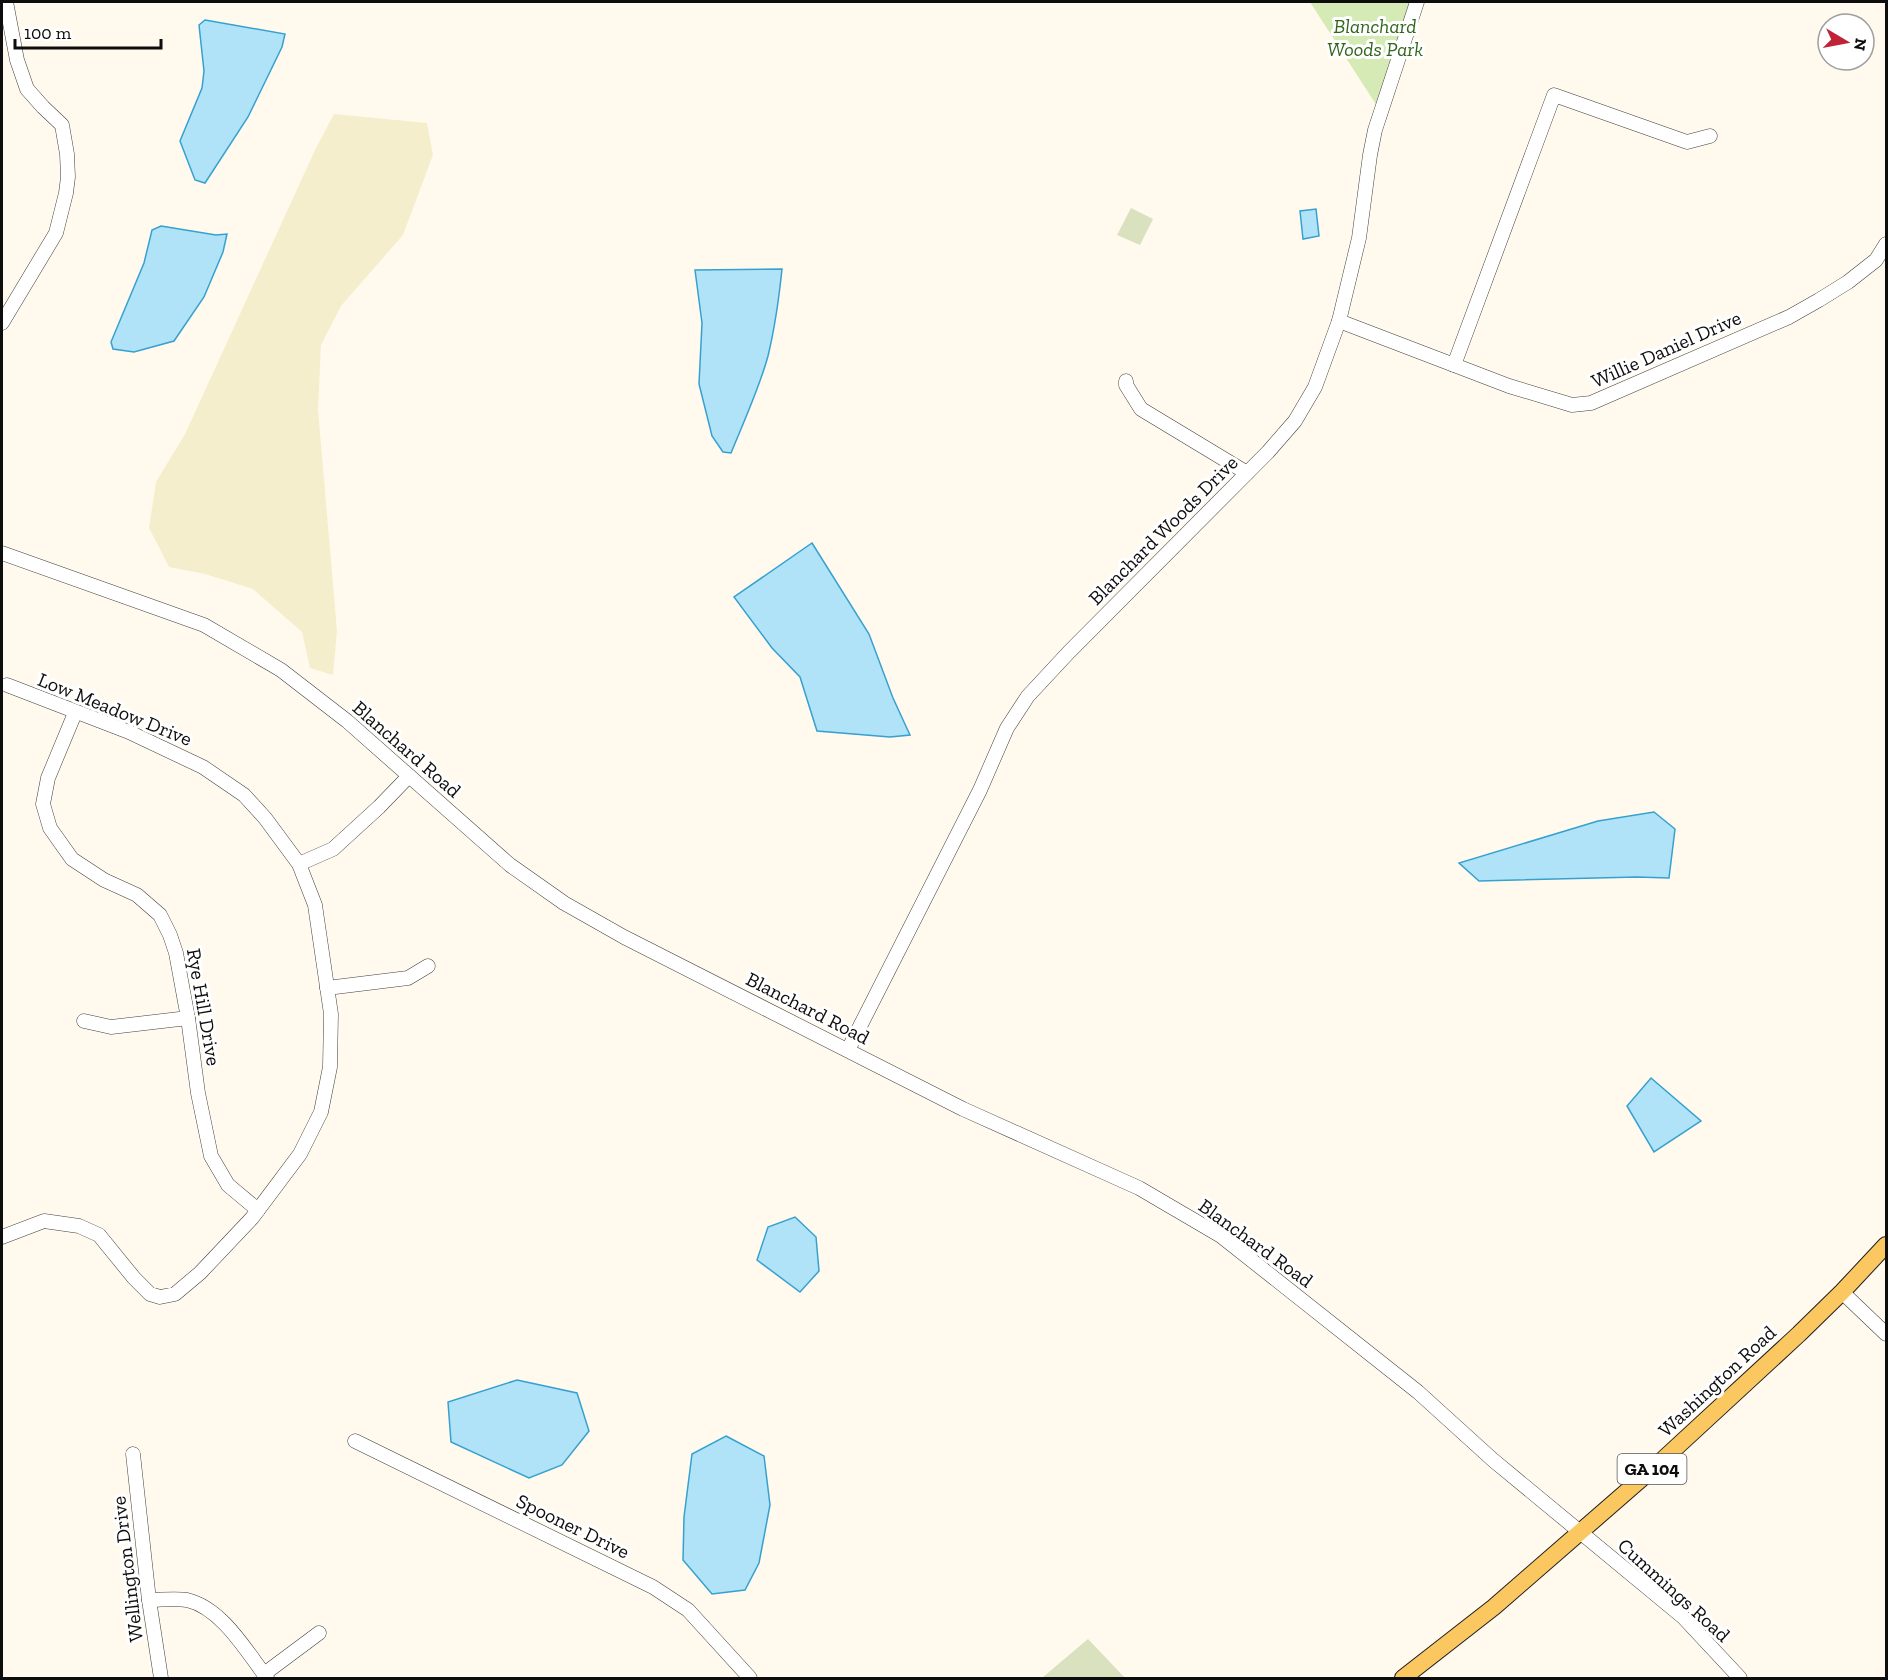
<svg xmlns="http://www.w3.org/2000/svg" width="1888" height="1680" viewBox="0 0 1888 1680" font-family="'Zilla Slab',serif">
  <rect width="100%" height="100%" fill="#fffaed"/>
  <!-- farmland -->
  <path fill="#f5eecd" d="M334,114L427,123L433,155L403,235L341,306L321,345L318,409L337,631L333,675L310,668L302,632L253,589L205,574L169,567L149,528L156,482L185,434L315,150Z"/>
  <!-- green -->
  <path fill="#d6eab6" d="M1310,2H1424L1386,120Z"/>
  <!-- cemetery -->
  <g fill="#d9e1be">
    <path d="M1131,208L1153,219L1140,245L1117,235Z"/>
    <path d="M1088,1639L1125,1678H1042Z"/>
  </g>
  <!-- water -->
  <g fill="#b0e3f7" stroke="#36a1d0" stroke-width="1.5">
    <path d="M205,20L285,34L282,47L248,117L205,183L195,180L180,141L202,88L204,71L199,25Z"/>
    <path d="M1316,209L1319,236L1303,239L1300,211Z"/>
    <path d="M161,226L216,235L227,234L223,252L204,297L174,341L134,352L113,349L111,342L144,263L152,230Z"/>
    <path d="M782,269C779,298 775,327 768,356C759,389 744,421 731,453L723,452L712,436L699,384L702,323L695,270Z"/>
    <path d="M812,543L869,634L893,698L910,735L890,737L817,731L800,677L772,648L734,597Z"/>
    <path d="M1654,812L1675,829L1669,878L1637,877L1479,881L1459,863L1598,821Z"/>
    <path d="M1651,1078L1701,1121L1654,1152L1627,1106Z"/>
    <path d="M795,1217L816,1237L819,1271L800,1292L757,1260L768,1227Z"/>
    <path d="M517,1380L577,1393L589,1431L562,1465L529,1478L451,1442L448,1402Z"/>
    <path d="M726,1436L764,1456L770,1505L759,1563L745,1590L712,1594L683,1560L684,1517L692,1454Z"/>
  </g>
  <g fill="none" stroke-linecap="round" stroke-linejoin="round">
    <defs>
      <g id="minor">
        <path d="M1339,321L1509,386L1572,405L1591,403L1789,317L1819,300L1848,282L1876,260L1886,244"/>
        <path d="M2,323L56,233L66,193L68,177L67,154L62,125L43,107L27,89L17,60L6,2"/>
        <path d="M1454,365L1554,95L1687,142L1710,136"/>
        <path d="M1126,381V385L1141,409L1247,473"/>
        <path d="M2,553L204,625L281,670L347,721L510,865L564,903L624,937L963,1109L1139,1188L1221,1236L1418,1392L1493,1460L1683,1617L1740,1678"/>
        <path d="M75,713L48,778L43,804L50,828L72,859L104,880L137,895L160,915L170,935L176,953L188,1018L198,1093L211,1156L228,1185L258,1210"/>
        <path d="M299,864L333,849L379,807L409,776"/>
        <path d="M327,988L408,978L428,966"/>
        <path d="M84,1021L111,1027L188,1018"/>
        <path d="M848,1050L980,790L1007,728L1028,696L1069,652L1268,452L1295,421L1315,387L1339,321L1359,238L1370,155L1375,130L1417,2"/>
        <path d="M2,1237L44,1221L79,1226L99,1235L134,1278L150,1294L160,1297L175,1294L200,1273L252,1218L300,1154L321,1112L330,1067L331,1014L315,905L299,864L265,818L244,795L203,767L129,732L7,685"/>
        <path d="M1842,1292L1886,1334"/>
        <path d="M355,1441L653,1587L688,1610L750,1678"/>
        <path d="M133,1454L149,1600L161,1678"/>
        <path d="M149,1600C161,1600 176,1598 187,1600C222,1608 247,1652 267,1678"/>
        <path d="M264,1674L319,1633"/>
      </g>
      <path id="major" d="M1403,1678L1494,1607L1656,1466L1799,1334L1842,1292L1886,1245"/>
    </defs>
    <!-- minor casing -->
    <use href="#minor" stroke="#404040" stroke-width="15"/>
    <!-- major casing -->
    <use href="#major" stroke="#1e1e1e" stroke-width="18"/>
    <!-- minor -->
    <use href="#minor" stroke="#fff" stroke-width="14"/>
    <!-- major -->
    <use href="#major" stroke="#fbc761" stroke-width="16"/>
  </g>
  <g text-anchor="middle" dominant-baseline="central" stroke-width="6" stroke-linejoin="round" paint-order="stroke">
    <!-- shield labels -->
    <rect fill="#fff" stroke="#565656" stroke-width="1.5" x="1617.5" y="1454" width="69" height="30" rx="4.5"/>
    <g font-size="18" font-weight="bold" fill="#0d0d0d">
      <text x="1652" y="1469">GA 104</text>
    </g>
    <!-- park labels -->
    <g font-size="20" font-style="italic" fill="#32661c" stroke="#fff">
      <text x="1375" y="26">Blanchard<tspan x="1375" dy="23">Woods Park</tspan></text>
    </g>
    <!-- street labels -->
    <g font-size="20" fill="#0d0d0d" stroke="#fff">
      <text transform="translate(1666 349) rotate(-24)">Willie Daniel Drive</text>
      <text transform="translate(1163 530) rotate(-45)">Blanchard Woods Drive</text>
      <text transform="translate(115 709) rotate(22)">Low Meadow Drive</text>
      <text transform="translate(407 749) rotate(41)">Blanchard Road</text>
      <text transform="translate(204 1007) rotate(80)">Rye Hill Drive</text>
      <text transform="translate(808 1008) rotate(27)">Blanchard Road</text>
      <text transform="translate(1256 1243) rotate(36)">Blanchard Road</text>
      <text transform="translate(1717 1381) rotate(-43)">Washington Road</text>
      <text transform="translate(573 1526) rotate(26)">Spooner Drive</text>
      <text transform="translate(127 1569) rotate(-97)">Wellington Drive</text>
      <text transform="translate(1674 1590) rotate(42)">Cummings Road</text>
    </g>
  </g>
  <!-- border -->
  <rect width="1888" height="1680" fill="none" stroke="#0d0d0d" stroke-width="6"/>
  <!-- north arrow -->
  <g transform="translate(1846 42) rotate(100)"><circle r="28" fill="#ffffff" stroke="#9e9e9e" stroke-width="1.5"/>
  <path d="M0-4.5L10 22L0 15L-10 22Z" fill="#c02238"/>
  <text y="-9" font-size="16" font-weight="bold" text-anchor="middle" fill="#0d0d0d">N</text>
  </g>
  <!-- scale -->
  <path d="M15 39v9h146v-9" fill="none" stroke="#0d0d0d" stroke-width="3"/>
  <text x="24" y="39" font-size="18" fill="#0d0d0d" stroke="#ffffff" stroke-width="4.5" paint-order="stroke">100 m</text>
</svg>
